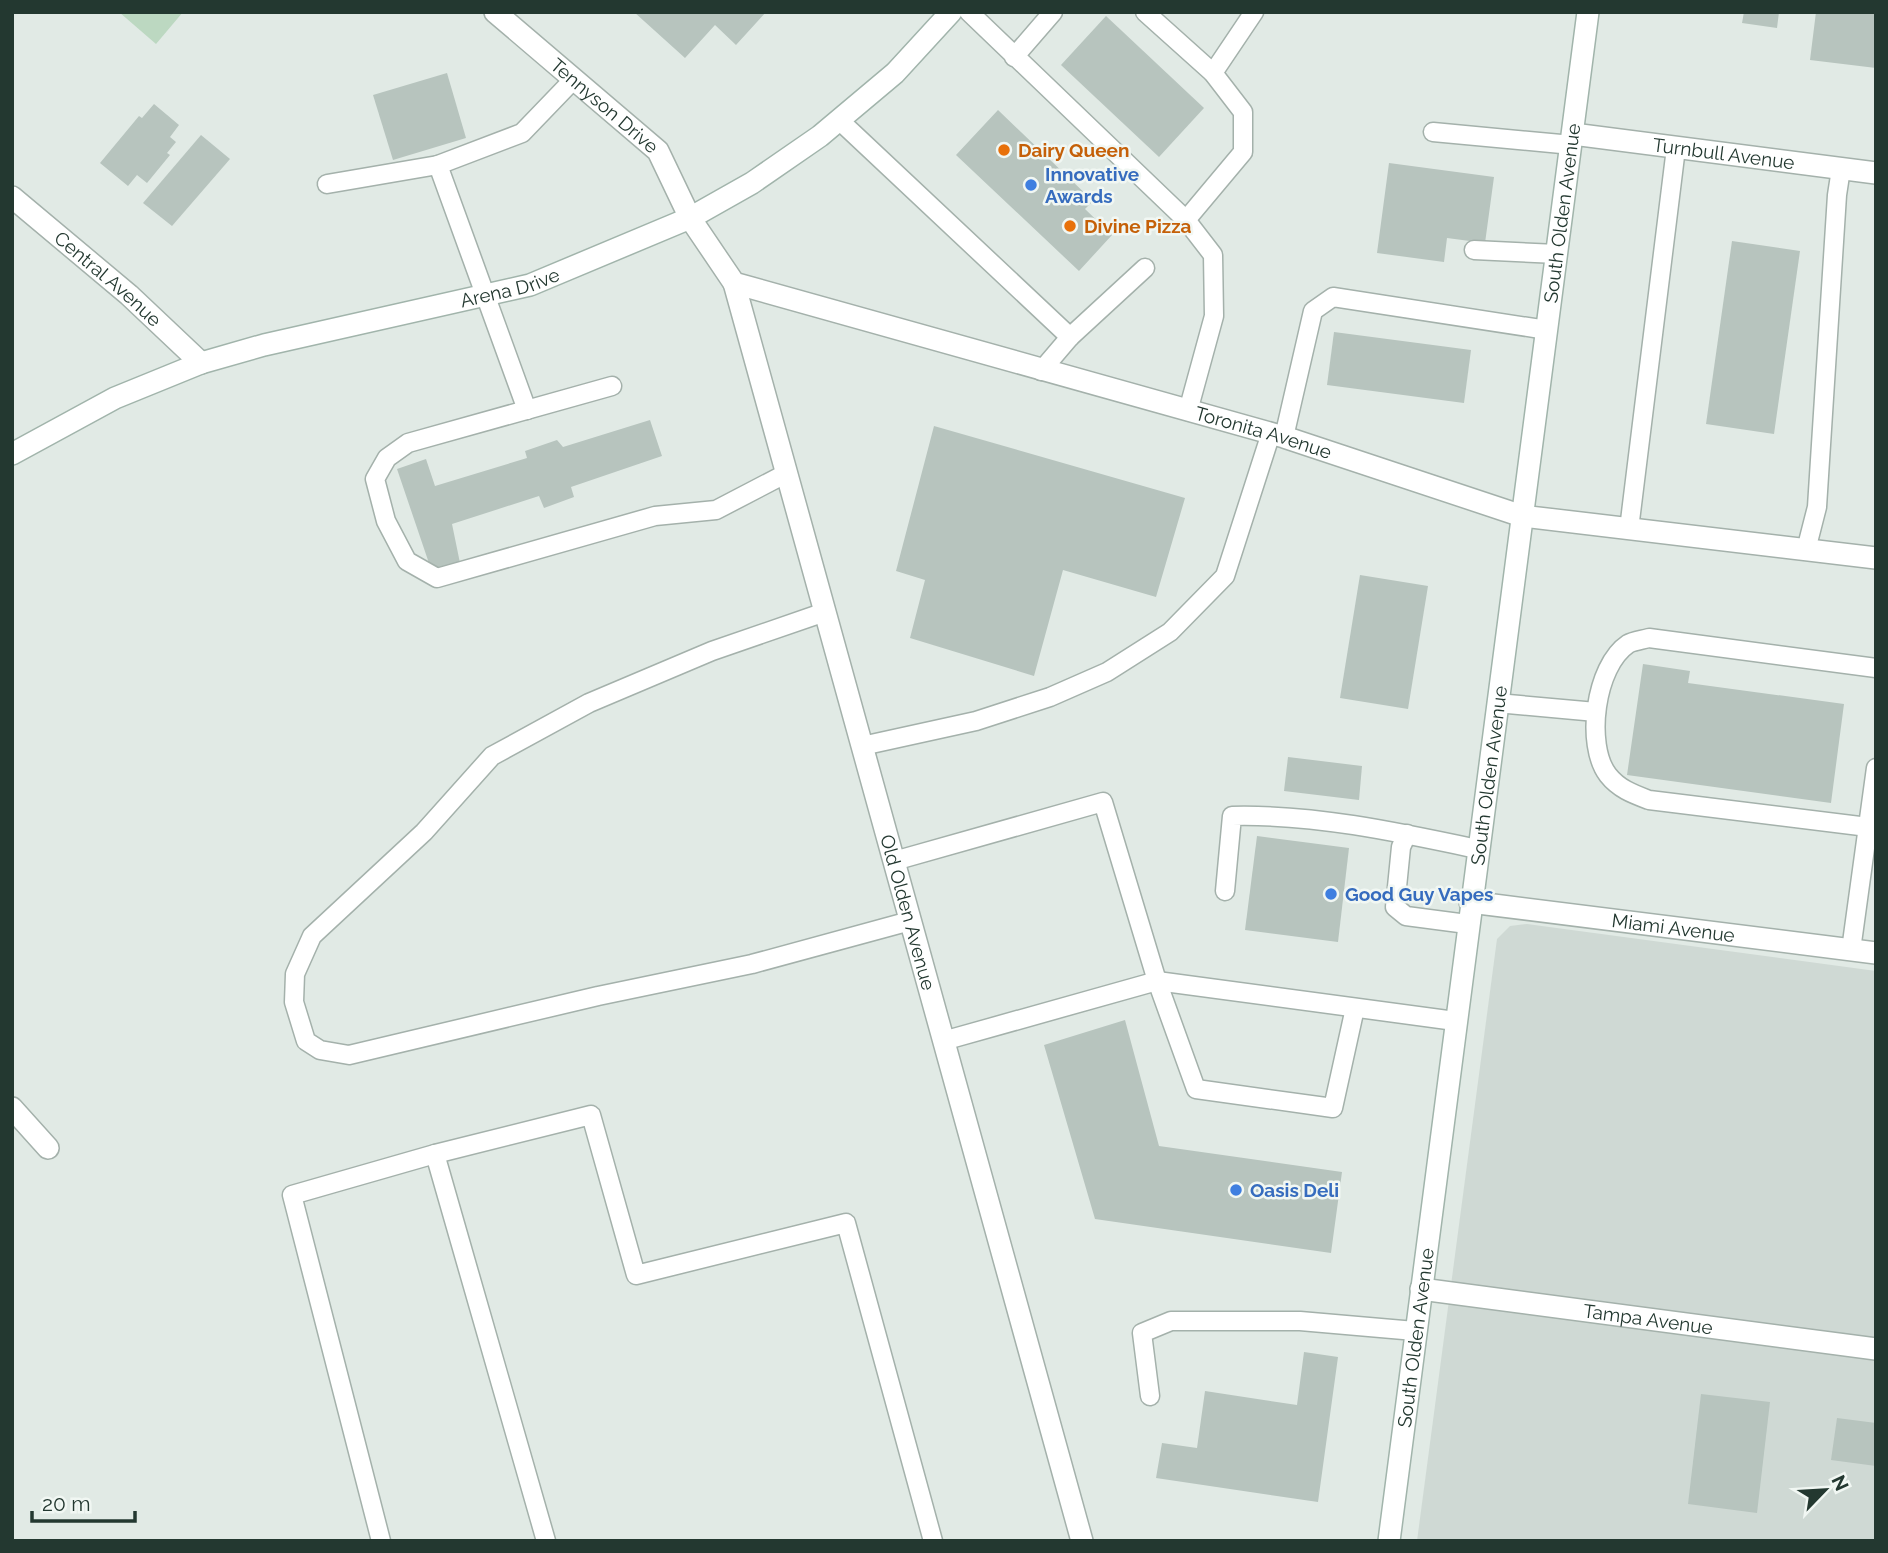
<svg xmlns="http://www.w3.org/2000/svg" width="1888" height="1553" viewBox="0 0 1888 1553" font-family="Raleway,sans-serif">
  <rect width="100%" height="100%" fill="#e1eae5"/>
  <!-- built -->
  <path fill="#cfd9d4" d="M1527,924L1876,971V1541H1417L1497,939L1510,926Z"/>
  <!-- green -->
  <path fill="#bcd8c1" d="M119,12H183L156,44Z"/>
  <!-- building -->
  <g fill="#b7c4be">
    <path d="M634,12H766L736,45L715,25L685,58Z"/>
    <path d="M1744,12H1779L1777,28L1742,23Z"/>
    <path d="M1816,12H1876V68L1810,60Z"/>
    <path d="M1106,16L1204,108L1159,157L1061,65Z"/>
    <path d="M447,73L466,138L393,160L373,95Z"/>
    <path d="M154,104L179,125L170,137L176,142L167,153L170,155L147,183L137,175L128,186L100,163L139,116L142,118Z"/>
    <path d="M998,110L1093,201L1085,209L1112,235L1079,271L956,155Z"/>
    <path d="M201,135L230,159L172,226L143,203Z"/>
    <path d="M1389,163L1494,177L1485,243L1447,238L1444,262L1377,253Z"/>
    <path d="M1732,241L1800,251L1774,434L1706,424Z"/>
    <path d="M1334,332L1471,350L1464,403L1327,385Z"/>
    <path d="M650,420L662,456L571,487L574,497L544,508L539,496L452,524L460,563L433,575L397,469L426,459L435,486L527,458L525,451L557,440L563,447Z"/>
    <path d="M934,426L1185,498L1156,597L1063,570L1034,676L910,638L925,580L896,571Z"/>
    <path d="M1360,575L1428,586L1408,709L1340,698Z"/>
    <path d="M1643,664L1690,671L1688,683L1844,704L1831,803L1627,775Z"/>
    <path d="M1288,757L1362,766L1359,800L1284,791Z"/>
    <path d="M1257,836L1349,848L1338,942L1245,930Z"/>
    <path d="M1125,1020L1159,1146L1342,1172L1331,1253L1095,1219L1044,1045Z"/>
    <path d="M1304,1352L1338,1357L1318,1502L1156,1478L1162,1443L1197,1448L1205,1391L1297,1405Z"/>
    <path d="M1701,1394L1770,1402L1757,1513L1688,1504Z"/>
    <path d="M1837,1418L1876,1423V1466L1831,1460Z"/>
  </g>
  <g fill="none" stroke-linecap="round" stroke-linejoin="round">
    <defs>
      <g id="service">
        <path d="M969,12L1186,220L1213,255L1214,316L1188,411"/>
        <path d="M1145,12L1213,73L1243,112V152L1186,220"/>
        <path d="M1014,57L1053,12"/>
        <path d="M1213,73L1254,12"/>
        <path d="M839,120L1070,337"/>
        <path d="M1433,132L1572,145"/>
        <path d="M327,184L438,165"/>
        <path d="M1474,250L1557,254"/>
        <path d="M1041,371L1070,337L1145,268"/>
        <path d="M612,386L408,443L387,458L375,479L386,521L407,561L437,578L655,516L716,510L787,473"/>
        <path d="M527,410L438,165L522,133L574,79"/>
        <path d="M1284,437L1313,311L1333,297L1547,330"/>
        <path d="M1629,529L1676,148"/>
        <path d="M1806,550L1817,507L1837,195L1841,169"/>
        <path d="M825,612L712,651L589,703L492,756L424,832L312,936L295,974L294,1002L306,1041L320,1050L349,1055L598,996L752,964L910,921"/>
        <path d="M1497,703L1596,712"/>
        <path d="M862,746L976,721L1050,697L1107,672L1170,632L1225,576L1271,433"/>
        <path d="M1868,827L1649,800C1633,794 1619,789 1608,775C1585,745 1595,666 1628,644C1633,641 1642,640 1649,638L1876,668"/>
        <path d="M1407,834L1401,847L1395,907L1406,916L1467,924"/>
        <path d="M894,861L1103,802L1157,981L1196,1089L1333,1108L1355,1008"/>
        <path d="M1225,891L1232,816C1313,814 1397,832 1477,849"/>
        <path d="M1851,950L1876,768"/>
        <path d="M943,1041L1157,981L1455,1021"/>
        <path d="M1150,1396L1142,1333L1171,1321H1300L1415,1331"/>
        <path d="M381,1541L292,1195L435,1154"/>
        <path d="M546,1541L435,1154L591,1115L636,1275L846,1223L933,1541"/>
      </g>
      <g id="minor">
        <path id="s1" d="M495,12L658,151L690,218L734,283L1284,437L1522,516L1876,558"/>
        <path id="s2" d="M1573,134L1876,173"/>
        <path id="s3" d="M734,283L1082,1541"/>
        <path id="s4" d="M1470,902L1876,953"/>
        <path d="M12,1108L48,1148"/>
        <path id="s5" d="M1421,1289L1876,1349"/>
      </g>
      <g id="tertiary">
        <path id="s6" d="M12,197L129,295L201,363"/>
      </g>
      <g id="secondary">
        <path id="s7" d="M12,454L115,398L201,363L264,345L530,285L690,218L752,183L820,136L895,73L951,12"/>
        <path id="s8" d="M1389,1541L1588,12"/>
      </g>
    </defs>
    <!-- service casing -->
    <use href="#service" stroke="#a4b1ab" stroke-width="21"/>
    <!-- minor casing -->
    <use href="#minor" stroke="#a4b1ab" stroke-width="24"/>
    <!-- tertiary casing -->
    <use href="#tertiary" stroke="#a4b1ab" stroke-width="24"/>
    <!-- secondary casing -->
    <use href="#secondary" stroke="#a1b4ab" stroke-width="24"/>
    <!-- service -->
    <use href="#service" stroke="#fff" stroke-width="18"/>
    <!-- minor -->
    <use href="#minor" stroke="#fff" stroke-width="21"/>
    <!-- tertiary -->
    <use href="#tertiary" stroke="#fff" stroke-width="21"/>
    <!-- secondary -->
    <use href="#secondary" stroke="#fff" stroke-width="21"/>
  </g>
  <!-- markers -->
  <g fill="#e8710a" stroke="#f1f7f3" stroke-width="2.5">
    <circle cx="1004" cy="150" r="7"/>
    <circle cx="1070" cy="226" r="7"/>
  </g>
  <g fill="#3f7fe0" stroke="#f1f7f3" stroke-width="2.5">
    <circle cx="1031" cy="185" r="7"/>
    <circle cx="1331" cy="894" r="7"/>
    <circle cx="1236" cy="1190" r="7"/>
  </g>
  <g text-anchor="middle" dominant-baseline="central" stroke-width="5" stroke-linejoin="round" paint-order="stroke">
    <!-- street labels -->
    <g font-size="19" fill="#233830" stroke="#f1f7f3">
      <text stroke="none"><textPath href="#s1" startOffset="144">Tennyson Drive</textPath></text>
      <text stroke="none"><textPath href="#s2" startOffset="152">Turnbull Avenue</textPath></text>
      <text stroke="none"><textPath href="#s8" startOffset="1339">South Olden Avenue</textPath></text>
      <text stroke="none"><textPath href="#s6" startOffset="126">Central Avenue</textPath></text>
      <text stroke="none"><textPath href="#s7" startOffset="528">Arena Drive</textPath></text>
      <text stroke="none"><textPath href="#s1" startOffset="917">Toronita Avenue</textPath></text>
      <text stroke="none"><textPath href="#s8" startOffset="772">South Olden Avenue</textPath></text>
      <text stroke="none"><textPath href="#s3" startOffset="653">Old Olden Avenue</textPath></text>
      <text stroke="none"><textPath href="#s4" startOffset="205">Miami Avenue</textPath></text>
      <text stroke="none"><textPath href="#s5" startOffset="229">Tampa Avenue</textPath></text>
      <text stroke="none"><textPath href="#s8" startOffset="205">South Olden Avenue</textPath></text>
    </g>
    <!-- food labels -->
    <g font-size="19" font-weight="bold" fill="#c56008" stroke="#f1f7f3" text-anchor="start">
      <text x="1018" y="150">Dairy Queen</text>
      <text x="1084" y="226">Divine Pizza</text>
    </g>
    <!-- shop labels -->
    <g font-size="19" font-weight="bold" fill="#366cbe" stroke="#f1f7f3" text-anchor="start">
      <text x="1045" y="174">Innovative<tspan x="1045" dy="22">Awards</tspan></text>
      <text x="1345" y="894">Good Guy Vapes</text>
      <text x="1250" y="1190">Oasis Deli</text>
    </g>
  </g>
  <!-- border -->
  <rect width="1888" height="1553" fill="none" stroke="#233830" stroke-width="28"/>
  <!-- north arrow -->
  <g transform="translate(1825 1490) rotate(65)" stroke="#f1f7f3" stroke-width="5" paint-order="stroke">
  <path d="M0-5L12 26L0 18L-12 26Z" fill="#233830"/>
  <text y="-10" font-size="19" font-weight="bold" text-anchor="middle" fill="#233830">N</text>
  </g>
  <!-- scale -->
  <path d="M32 1511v10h103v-10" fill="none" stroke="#233830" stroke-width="3.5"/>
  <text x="42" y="1511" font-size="21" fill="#233830" stroke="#f1f7f3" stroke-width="5" paint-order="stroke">20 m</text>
</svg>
